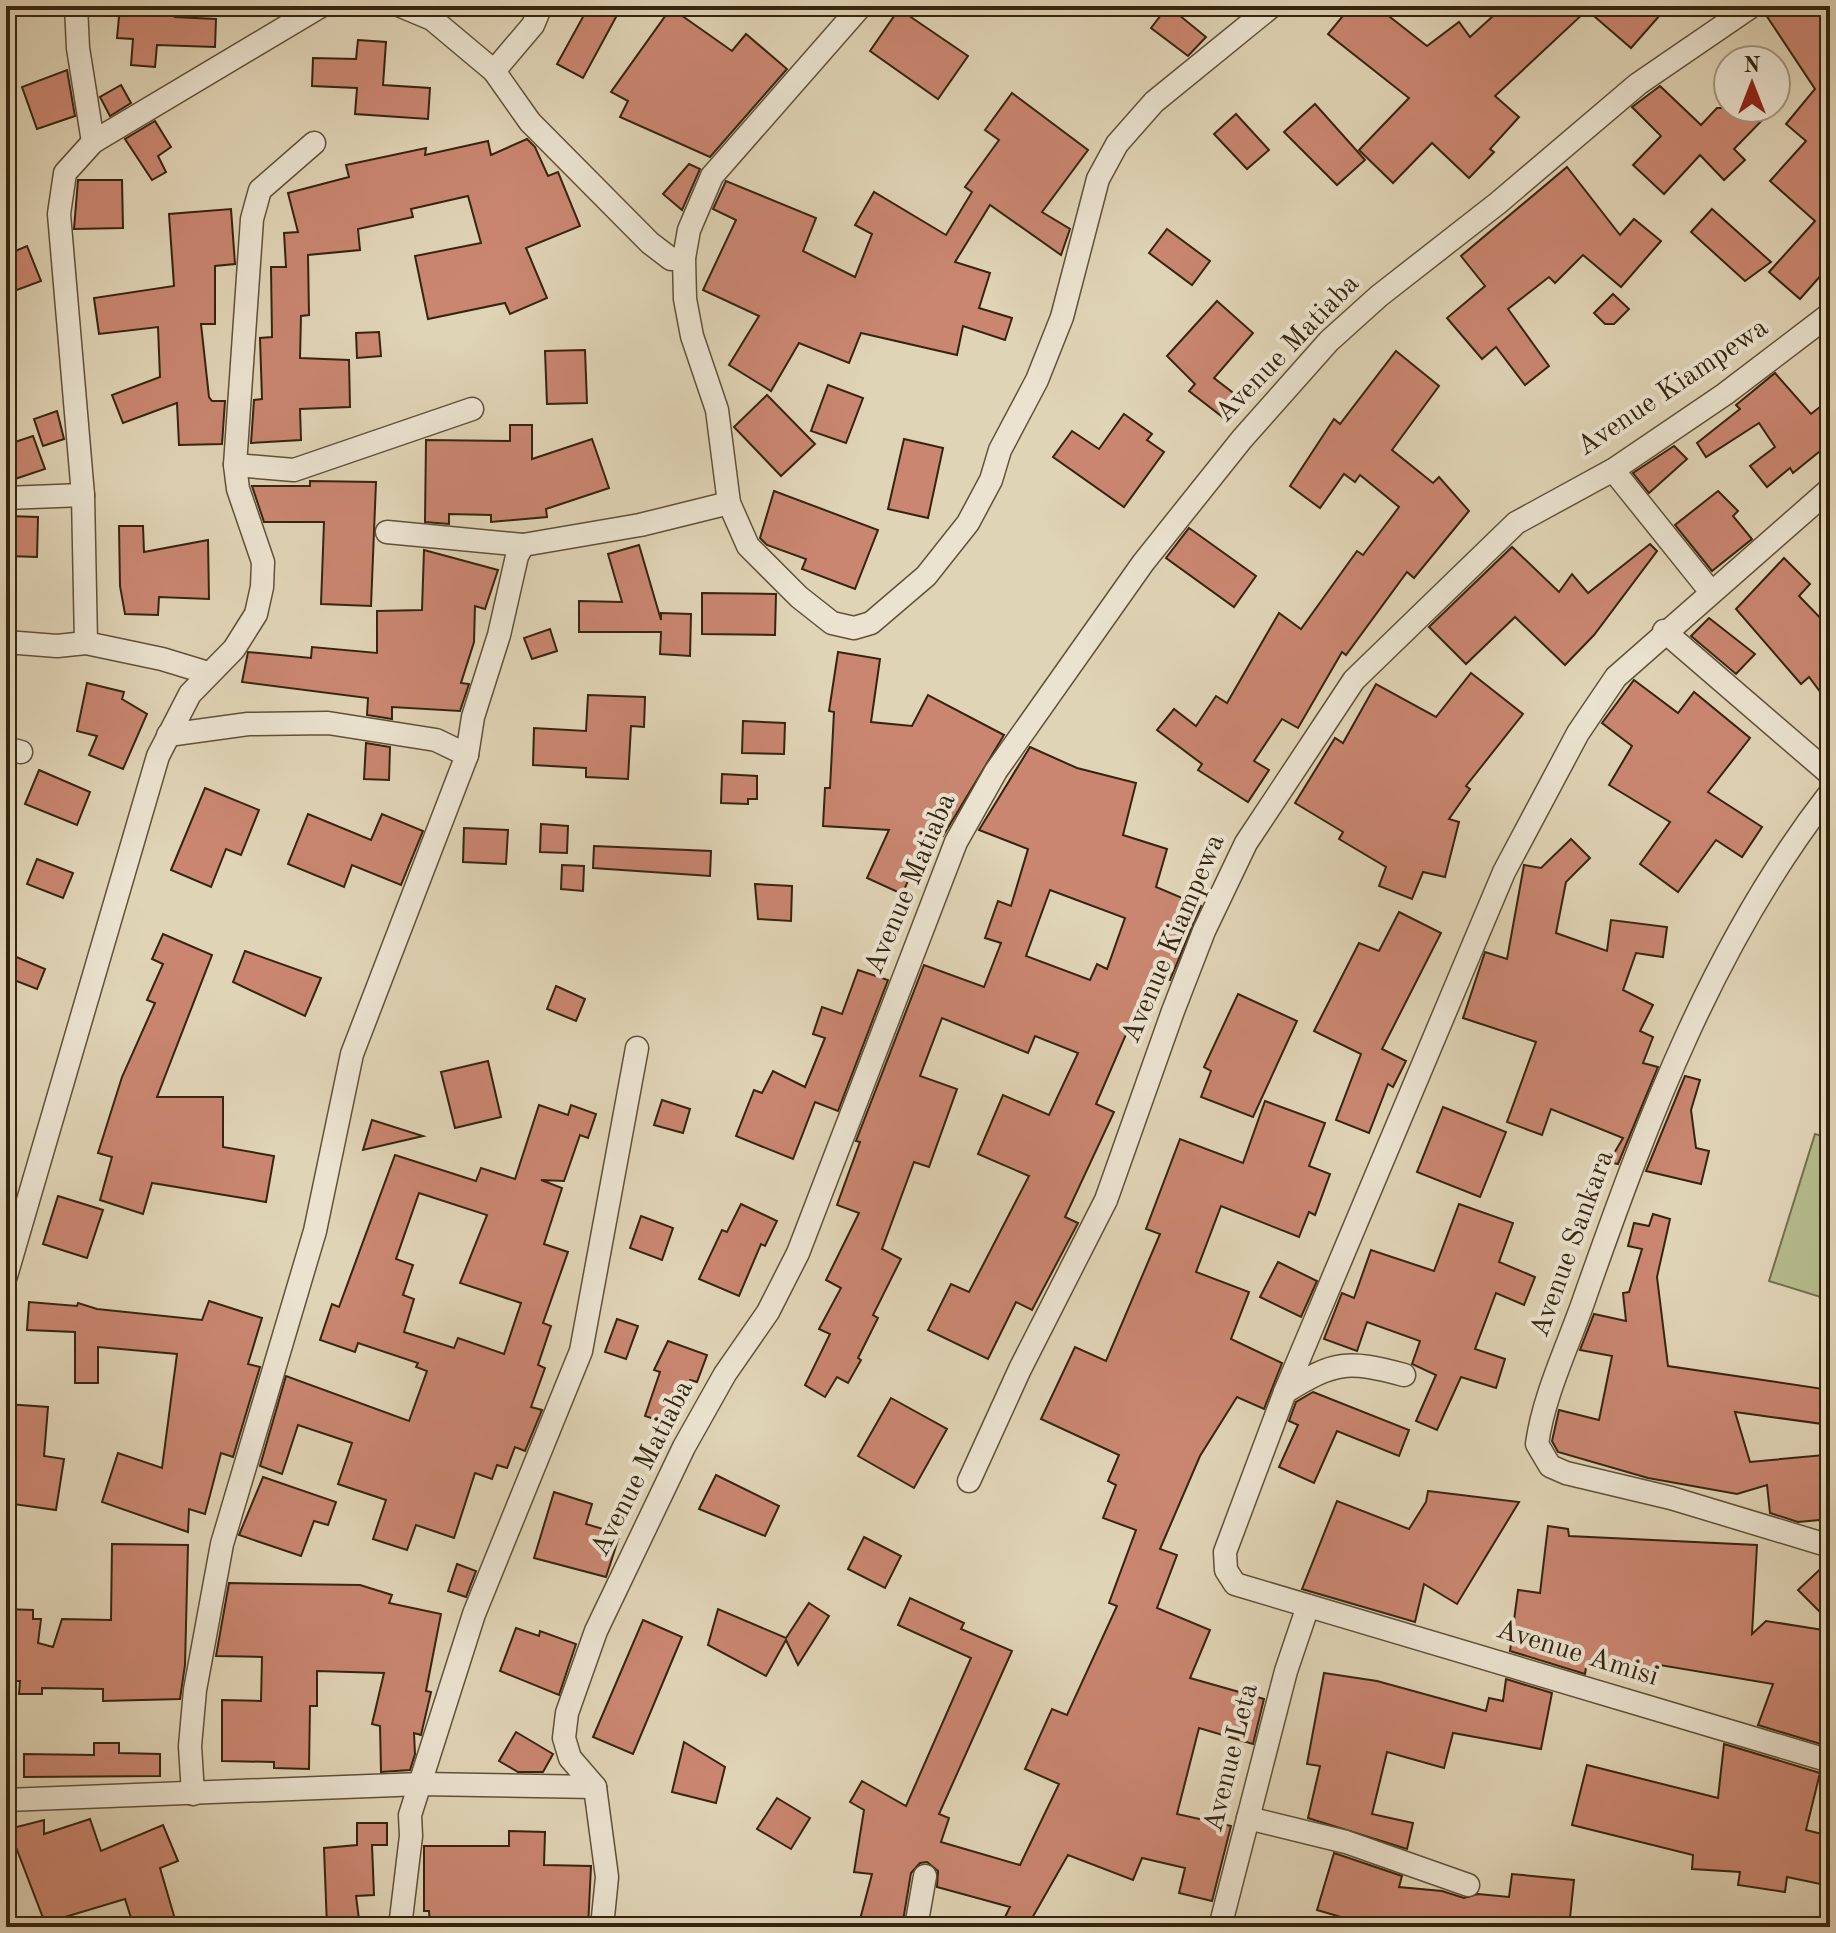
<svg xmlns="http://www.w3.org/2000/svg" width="1836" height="1933" viewBox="0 0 1836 1933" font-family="'Old Standard TT',serif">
  <rect width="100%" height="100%" fill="#e0d4b6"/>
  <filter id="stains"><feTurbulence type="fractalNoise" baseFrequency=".0025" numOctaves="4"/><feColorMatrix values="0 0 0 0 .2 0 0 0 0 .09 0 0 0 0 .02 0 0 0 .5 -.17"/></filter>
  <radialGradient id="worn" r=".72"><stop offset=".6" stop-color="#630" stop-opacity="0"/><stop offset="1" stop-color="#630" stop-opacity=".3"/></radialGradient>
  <!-- pitch -->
  <path fill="#b5bc8c" stroke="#75704d" stroke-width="2" d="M1815,1134L1830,1138V1300L1769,1281Z"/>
  <!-- building -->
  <g fill="#ca8671" stroke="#35250e" stroke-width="2" fill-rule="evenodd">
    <path d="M120,6L176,9L175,17L216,19L215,47L157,45L155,67L131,65L133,39L117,38Z"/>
    <path d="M589,6H622L583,78L557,64Z"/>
    <path d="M1168,6L1206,37L1188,56L1151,28Z"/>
    <path d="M1351,6H1376L1427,46L1459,22L1470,37L1504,6H1668L1631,48L1587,10L1495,96L1519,117L1490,149L1494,152L1469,178L1432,143L1393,183L1359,150L1409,98L1328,34Z"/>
    <path d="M1779,6H1830V265L1800,299L1769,272L1815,221L1770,181L1806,141L1786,124L1815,89L1766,15Z"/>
    <path d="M671,8L732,51L746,34L787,69L710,157L620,117L628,101L611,92Z"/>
    <path d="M899,9L968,56L938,99L870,51Z"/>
    <path d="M358,40L386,42L383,85L430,88L428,119L355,114L357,88L312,86L313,58L356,59Z"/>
    <path d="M67,70L75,116L37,129L22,87Z"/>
    <path d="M121,85L131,103L110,116L100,97Z"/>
    <path d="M1660,86L1701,125L1717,108H1774L1734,149L1745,160L1724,180L1700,155L1664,194L1633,165L1661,136L1632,107Z"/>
    <path d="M1012,93L1088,150L1042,212L1070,229L1061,255L990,205L955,262L990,273L979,308L1012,318L1005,340L963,326L957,355L861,333L849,363L799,343L771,391L729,365L759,316L703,290L736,220L713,209L726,181L816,218L803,251L855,277L872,234L855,225L874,192L946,235L972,192L965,187L999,140L985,130Z"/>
    <path d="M1315,104L1365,160L1337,185L1284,132Z"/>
    <path d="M1236,114L1269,150L1247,169L1214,134Z"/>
    <path d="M155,121L171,147L158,156L166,172L152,180L125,139Z"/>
    <path d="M527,139L535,147L548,176L558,172L580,226L526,248L547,298L510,314L505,303L428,319L415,256L481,243L468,196L411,209L413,217L358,229L360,250L308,255L309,315L301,316L300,358L349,360L350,407L300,409L301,440L251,443L254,400L262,399L260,338L272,337L271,267H286L284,233L298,232L288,193L349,177L346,165L426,148L425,155L488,141L491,155Z"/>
    <path d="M689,164L700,169L682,210L663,194Z"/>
    <path d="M1567,167L1620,235L1634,219L1661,241L1621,287L1583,255L1555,283L1549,277L1508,309L1549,366L1525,385L1496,347L1482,359L1447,318L1485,286L1461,256Z"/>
    <path d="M78,180H122L123,228L74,229Z"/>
    <path d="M231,209L235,264L215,266V324H201L209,397L212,401H225L222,444L179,445L177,403L123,423L112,395L160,377L158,327L99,334L94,298L174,286L169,214Z"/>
    <path d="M1712,209L1771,262L1745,281L1691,232Z"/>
    <path d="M1167,229L1210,261L1192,285L1149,253Z"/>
    <path d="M27,246L41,281L6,294V255Z"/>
    <path d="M1613,294L1629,309L1614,324H1605L1594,313Z"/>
    <path d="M1217,301L1253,333L1214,378L1245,402L1229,422L1189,391L1195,384L1167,356Z"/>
    <path d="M379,332L381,356L357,358L356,333Z"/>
    <path d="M585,350L587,403L547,404L545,351Z"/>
    <path d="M1396,351L1439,386L1392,450L1433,483L1439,477L1469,511L1414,578L1407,572L1346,655L1342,652L1298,728L1282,719L1254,761L1269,770L1248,802L1198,770L1202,764L1157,730L1174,709L1196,726L1216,696L1227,703L1279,613L1301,629L1357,551L1363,555L1399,507L1360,475L1355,482L1344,474L1320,508L1290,486L1334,419L1340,424Z"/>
    <path d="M1775,373L1811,414L1830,399V443L1793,473L1790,468L1767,487L1750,466L1775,447L1759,423L1706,457L1697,443L1740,409L1736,405Z"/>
    <path d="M828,385L863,398L846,443L811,431Z"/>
    <path d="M767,395L815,444L781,476L734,427Z"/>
    <path d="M57,411L64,439L43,446L34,419Z"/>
    <path d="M1124,414L1152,434L1147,440L1164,452L1124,507L1053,457L1072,431L1099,449Z"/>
    <path d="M510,425H532V459L592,439L609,488L546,509L547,517L491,522V515L449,514V524L425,522L426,440L510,441Z"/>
    <path d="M33,436L45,469L6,482V445Z"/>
    <path d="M904,439L943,448L928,518L888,509Z"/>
    <path d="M1674,446L1687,459L1649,493L1633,473Z"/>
    <path d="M310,481L376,482L371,606L321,604L324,522H264L252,486H310Z"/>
    <path d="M774,491L878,530L855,589L802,569L806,559L767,545L760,538Z"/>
    <path d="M1718,491L1738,511L1733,516L1752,539L1712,571L1675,525Z"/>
    <path d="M8,516L38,517L37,557L7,556Z"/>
    <path d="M119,526H143L144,552L208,540L209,599L159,597L158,615L125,614L120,586Z"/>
    <path d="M1189,528L1256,576L1234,607L1166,558Z"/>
    <path d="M1650,544L1657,551L1594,635L1565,665L1515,617L1466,664L1429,627L1512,547L1559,592L1572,574L1588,593Z"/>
    <path d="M639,545L661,620V613L691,614L690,656L660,654L661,632H579V601L622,602L608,554Z"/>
    <path d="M424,550L498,570L485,609L475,606L474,642L461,683L469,684L460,711L392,707V719L367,715L368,698L242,682L248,652L311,658L312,647L377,653V611L422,610Z"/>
    <path d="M1784,558L1810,584L1799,596L1830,628V705L1809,677L1801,684L1736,609Z"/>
    <path d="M702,593L776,594L775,635L702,634Z"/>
    <path d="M1709,618L1755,654L1736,674L1691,636Z"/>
    <path d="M550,629L557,651L532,659L524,638Z"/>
    <path d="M838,652L880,659L871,722L912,726L928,695L1004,735L943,836L932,830L902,894L867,878L889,830L823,826L825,788H830L834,712L829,711Z"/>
    <path d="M1471,673L1523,714L1466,786L1470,789L1449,819L1459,822L1445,877L1423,872L1412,899L1379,886L1386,867L1339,839L1343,832L1295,803L1335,738L1343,743L1376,684L1436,717Z"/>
    <path d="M1634,680L1678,713L1694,692L1750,738L1708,792L1762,827L1742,857L1716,840L1678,892L1640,864L1670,822L1609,785L1632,746L1602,723Z"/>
    <path d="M87,683L124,692L122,699L147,714L123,769L89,755L97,736L77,731Z"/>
    <path d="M588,695L645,697L644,727L631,726L628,779L586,777V768L533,765L534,728L586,731Z"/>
    <path d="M743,721L785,723L784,754L742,753Z"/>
    <path d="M366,743L390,747L389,780L364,779Z"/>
    <path d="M1030,747L1077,768L1136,783L1123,835L1167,849L1156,887L1201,906L1170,980L1152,974L1096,1104L1114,1112L1065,1217L1078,1223L1032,1310L1016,1302L988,1359L928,1330L951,1284L969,1292L1029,1176L978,1154L1003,1095L1049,1115L1078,1053L1035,1036L1028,1053L942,1018L920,1076L957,1089L929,1167L914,1162L882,1249L901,1259L873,1315L878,1318L858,1358L861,1360L848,1383L837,1377L825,1397L805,1385L830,1334L819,1329L841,1288L826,1280L859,1213L837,1205L860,1142L856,1141L924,965L984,987L1001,943L985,938L998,901L1011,906L1028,849L979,830ZM1050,890L1125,918L1107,969L1097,964L1090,980L1026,956Z"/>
    <path d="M39,770L90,792L77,825L25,804Z"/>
    <path d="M722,774L757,776V799H748V804L721,803Z"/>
    <path d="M205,788L259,810L241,855L226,849L211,887L171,870Z"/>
    <path d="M308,814L371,840L382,814L423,831L401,885L352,865L344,887L288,864Z"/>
    <path d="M541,824L568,826L567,853L540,852Z"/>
    <path d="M464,828L508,830L506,864L463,862Z"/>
    <path d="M1571,839L1590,858L1566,882L1556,933L1607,951L1611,920L1667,927L1663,957L1636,953L1623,990L1653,1005L1640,1031L1653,1037L1643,1063L1658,1067L1618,1164L1609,1162L1623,1138L1551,1109L1542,1135L1507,1122L1536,1042L1463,1018L1485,952L1507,959L1524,865L1541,868Z"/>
    <path d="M594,846L711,851L710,876L593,868Z"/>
    <path d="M37,859L73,873L63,898L27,884Z"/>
    <path d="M562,865L584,866L583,891L561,889Z"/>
    <path d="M755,884L792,886L791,921L758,919Z"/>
    <path d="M1399,912L1441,933L1382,1049L1406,1061L1393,1087L1388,1084L1369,1133L1336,1120L1361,1054L1314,1031L1359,943L1379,951Z"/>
    <path d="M163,934L212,955L157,1097H223V1147L274,1156L266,1202L152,1183L143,1214L100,1200L112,1157L98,1153L122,1077L155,1003L147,1000L163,964L152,959Z"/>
    <path d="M245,951L321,978L305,1016L233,982Z"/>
    <path d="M14,956L45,969L37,989L6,977Z"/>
    <path d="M858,970L888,980L838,1111L815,1102L793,1159L736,1136L754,1090L762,1093L773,1071L805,1087L825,1038L813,1034L822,1007L842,1014Z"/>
    <path d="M556,986L585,999L576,1021L547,1009Z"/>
    <path d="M1238,994L1297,1021L1253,1117L1201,1097L1211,1071L1204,1067Z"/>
    <path d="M488,1061L501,1117L455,1128L441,1072Z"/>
    <path d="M1685,1076L1700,1080L1691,1110L1696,1148L1709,1151L1701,1184L1646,1171Z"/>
    <path d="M662,1100L690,1109L683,1133L654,1125Z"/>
    <path d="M1265,1101L1325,1123L1309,1166L1330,1174L1315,1215L1309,1212L1299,1237L1221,1206L1196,1272L1249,1292L1231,1339L1282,1363L1264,1409L1237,1397L1200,1456L1160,1549L1177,1555L1157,1608L1210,1630L1190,1678L1264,1699L1253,1744L1199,1728L1177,1814L1231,1826L1212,1901L1179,1893L1185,1868L1142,1858L1133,1880L1068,1855L1027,1927H1000L1010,1907L937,1887L938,1871L927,1862L920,1863L911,1873L902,1927H858L872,1874L854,1872L864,1810L850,1802L862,1781L906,1806L971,1658L898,1625L910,1598L964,1623L961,1629L1012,1651L939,1814L949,1818L941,1842L1020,1865L1059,1784L1025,1769L1052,1709L1067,1715L1117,1606L1109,1603L1136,1530L1103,1518L1116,1485L1108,1481L1119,1455L1041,1419L1075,1347L1106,1361L1160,1234L1146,1229L1180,1139L1243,1163Z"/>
    <path d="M539,1105L568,1115L571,1105L596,1114L588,1138L580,1135L564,1181L541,1180L562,1188L544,1244L568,1252L543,1323L551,1326L538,1365L545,1368L531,1407L542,1410L525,1451L515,1447L507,1468L497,1465L492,1479L475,1473L454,1538L416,1525L407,1550L373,1539L386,1500L338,1484L352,1443L298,1425L282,1474L260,1466L286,1376L409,1421L427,1371L416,1367L418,1363L358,1343L355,1352L320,1340L332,1304L339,1307L395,1155L476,1181L481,1168L515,1179ZM419,1193L487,1215L460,1283L521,1303L504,1354L458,1338L454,1348L404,1332L414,1299L403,1295L413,1265L396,1259Z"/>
    <path d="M1443,1107L1506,1132L1480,1197L1417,1172Z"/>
    <path d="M372,1120L423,1136L363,1150Z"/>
    <path d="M58,1196L103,1210L87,1258L43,1244Z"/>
    <path d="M741,1204L777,1221L765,1246L761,1244L739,1296L699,1279L722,1230L727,1232Z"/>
    <path d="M1459,1204L1513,1223L1499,1262L1535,1277L1524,1305L1496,1293L1475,1349L1505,1359L1496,1388L1461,1377L1437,1430L1416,1421L1436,1375L1412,1364L1420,1341L1367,1322L1357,1351L1324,1339L1342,1293L1354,1298L1371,1250L1434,1271Z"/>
    <path d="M1653,1214L1670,1219L1657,1277L1668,1366L1830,1390V1425L1735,1412L1750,1462L1824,1455L1830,1519L1798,1522L1770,1513L1767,1485L1737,1494L1648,1478L1558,1452L1552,1441L1559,1410L1599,1420L1612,1356L1580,1350L1594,1314L1626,1321L1623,1293L1629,1292L1642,1249L1628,1246L1634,1223L1649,1226Z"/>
    <path d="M641,1216L673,1228L662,1260L630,1248Z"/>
    <path d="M1278,1262L1317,1281L1301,1317L1260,1297Z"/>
    <path d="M209,1301L262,1318L248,1364L260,1367L233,1457L221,1453L205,1514L189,1509L188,1532L102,1502L118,1453L162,1468L177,1354L98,1347V1383H75V1332L27,1330L29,1302L77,1306L78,1303L97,1309L202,1320Z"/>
    <path d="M617,1319L638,1326L626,1359L605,1352Z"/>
    <path d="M668,1341L707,1355L697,1382L690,1380L674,1426L645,1416L660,1372L654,1370Z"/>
    <path d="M1313,1392L1409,1430L1399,1456L1337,1431L1314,1483L1279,1467L1298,1425L1289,1421L1296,1402Z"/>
    <path d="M891,1398L947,1429L914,1488L858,1456Z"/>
    <path d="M6,1404L48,1407L44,1456L64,1459L56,1510L6,1503Z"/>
    <path d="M716,1475L779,1506L765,1536L699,1509Z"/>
    <path d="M263,1477L336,1502L328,1525L314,1521L301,1556L239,1535Z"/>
    <path d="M1428,1491L1519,1502L1457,1604L1424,1584L1415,1622L1302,1589L1337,1501L1409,1529L1426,1502Z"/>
    <path d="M554,1492L592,1504L586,1524L620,1534L606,1577L534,1558Z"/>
    <path d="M1548,1526L1568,1529L1569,1536L1757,1545L1752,1634L1766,1621L1830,1631L1827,1746L1758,1725L1773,1684L1660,1665L1652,1686L1587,1662L1585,1674L1510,1651L1518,1590L1540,1593Z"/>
    <path d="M864,1537L901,1556L885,1588L848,1569Z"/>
    <path d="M112,1544L188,1545L185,1665L180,1699L103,1701V1689L42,1688V1694H19L20,1681H6V1609L33,1610V1619H41L38,1643L53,1647L62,1619L111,1620Z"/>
    <path d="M1830,1560V1622L1798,1590Z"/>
    <path d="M457,1564L476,1571L466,1597L448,1591Z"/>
    <path d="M229,1583L360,1585L392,1595L389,1603L441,1614L426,1691L431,1692L421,1735L414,1733L415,1754L410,1770L381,1772L380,1726L372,1724L384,1673L317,1671V1706H310L309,1769L274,1768V1762L222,1761V1700L261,1701L262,1657L216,1656Z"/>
    <path d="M809,1603L829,1616L798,1665L786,1640L766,1676L708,1645L718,1609L786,1638Z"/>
    <path d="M643,1620L682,1637L633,1754L593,1737Z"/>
    <path d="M516,1628L539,1636L540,1631L576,1644L559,1695L500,1671Z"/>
    <path d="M1324,1673L1377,1681L1486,1711L1489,1698L1503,1701L1506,1679L1552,1693L1541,1749L1453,1733L1444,1768L1387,1752L1372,1814L1413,1823L1407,1849L1308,1818L1320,1766L1307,1764Z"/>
    <path d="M516,1732L553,1754L543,1772H518L499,1761Z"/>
    <path d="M684,1742L725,1767L716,1803L672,1792Z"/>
    <path d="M94,1743H119V1753L160,1754V1776L24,1777V1754L94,1755Z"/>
    <path d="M1724,1744L1820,1773L1806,1830L1830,1836V1886L1787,1877L1785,1892L1738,1885L1740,1872L1692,1869L1693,1855L1572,1825L1587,1765L1718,1798Z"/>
    <path d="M777,1798L810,1818L791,1849L757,1829Z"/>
    <path d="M90,1819L101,1851L163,1825L178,1861L160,1868L175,1919L150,1927H134L125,1899L45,1923L9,1829L44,1820V1834Z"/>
    <path d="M357,1823H387V1845H372L374,1895L356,1896L360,1927H327L324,1848L357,1845Z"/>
    <path d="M509,1831L545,1832L544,1865L591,1866L588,1927H430L429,1911H424V1846H509Z"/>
    <path d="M1334,1853L1402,1876L1399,1887L1442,1891L1464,1898L1478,1894L1509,1897L1512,1874L1574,1880L1569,1927H1375L1317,1910Z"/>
  </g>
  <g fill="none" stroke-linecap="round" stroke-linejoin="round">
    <defs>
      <g id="street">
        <path d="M76,6L78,48L93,142"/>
        <path d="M401,6L432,19L494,71"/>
        <path d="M541,6L533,25L494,71L530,122L650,243L671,259L684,258"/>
        <path d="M861,6L712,176L689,230L684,258L685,299L692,336L717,410L729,503L748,546L799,597L832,623L854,628L871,623L926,576L968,523L991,480L1000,450L1037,380L1062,317L1098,179L1117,144L1154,102L1272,6"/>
        <path d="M235,465L294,470L472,409"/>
        <path d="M1613,470L1711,592"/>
        <path d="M1830,489L1616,677L1578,733L1504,872L1285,1392L1225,1552L1226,1570L1235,1584L1830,1761"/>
        <path d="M6,498L83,495"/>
        <path d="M387,532L523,545"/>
        <path d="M1664,631L1830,774"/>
        <path d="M6,642L57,646L86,643L162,659L208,673"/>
        <path d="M86,643L83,495L59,214L65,173L93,142L321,6"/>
        <path d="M168,735L248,724L328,723L436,740L467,755"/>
        <path d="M6,748L21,752"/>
        <path d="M1830,793C1714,942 1648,1118 1586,1294C1570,1342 1544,1393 1537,1444L1550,1466L1566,1473L1671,1498L1830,1546"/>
        <path d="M6,1276L158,756L190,694L234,649L256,614L262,587L263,562L238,489L235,465L252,219L260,190L314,143"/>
        <path d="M1285,1392C1335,1361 1347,1360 1404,1375"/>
        <path d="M969,1481L1020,1369L1106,1200L1173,1011L1204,931L1246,843L1354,680L1516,523L1613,470L1725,394L1830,314"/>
        <path d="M193,1794L190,1746L195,1690L222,1544L315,1231L352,1054L467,755L473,717L499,635L517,556L523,545L640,525L729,503"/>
        <path d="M6,1800L421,1784L595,1787"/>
        <path d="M1248,1818L1346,1842L1468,1885"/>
        <path d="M400,1927L411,1836L410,1815L474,1614L581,1351L637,1048"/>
        <path d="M602,1927L607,1877L595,1787L570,1758L564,1738L567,1713L596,1631L684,1447L725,1374L768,1312L798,1253L956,842L996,771L1143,563L1242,439L1329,341L1379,296L1498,203L1638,84L1752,6"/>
        <path d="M916,1927L925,1876"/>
        <path d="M1220,1927L1286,1671L1308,1606"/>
      </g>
    </defs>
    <!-- street casing -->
    <use href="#street" stroke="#605138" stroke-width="25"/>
    <!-- street -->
    <use href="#street" stroke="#ebe3d0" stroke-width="22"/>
  </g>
  <g text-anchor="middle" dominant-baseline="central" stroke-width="8" stroke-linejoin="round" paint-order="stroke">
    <!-- street labels -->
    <g font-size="28" fill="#35250e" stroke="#ebe3d0">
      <text transform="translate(1288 349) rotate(-46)">Avenue Matiaba</text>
      <text transform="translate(1673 388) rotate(-34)">Avenue Kiampewa</text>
      <text transform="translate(911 884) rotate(-67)">Avenue Matiaba</text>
      <text transform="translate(1174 939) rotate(-67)">Avenue Kiampewa</text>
      <text transform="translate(1573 1244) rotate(-70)">Avenue Sankara</text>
      <text transform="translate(643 1469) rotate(-63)">Avenue Matiaba</text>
      <text transform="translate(1577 1654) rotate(17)">Avenue Amisi</text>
      <text transform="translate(1232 1758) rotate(-76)">Avenue Leta</text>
    </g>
  </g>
  <!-- margin -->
  <rect width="1836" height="1933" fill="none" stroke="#e0d4b6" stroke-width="32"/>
  <rect x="8" y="8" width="1820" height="1917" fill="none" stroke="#35250e" stroke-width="4"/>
  <rect x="16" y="16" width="1804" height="1901" fill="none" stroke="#35250e" stroke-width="2"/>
  <!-- north arrow -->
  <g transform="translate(1752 84)"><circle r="38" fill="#ebe3d0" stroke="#a29782" stroke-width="2"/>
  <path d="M0-6L14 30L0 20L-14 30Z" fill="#8f2418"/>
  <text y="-12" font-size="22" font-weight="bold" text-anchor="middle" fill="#35250e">N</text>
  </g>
  <rect width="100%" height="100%" filter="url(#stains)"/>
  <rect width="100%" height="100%" fill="url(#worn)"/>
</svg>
